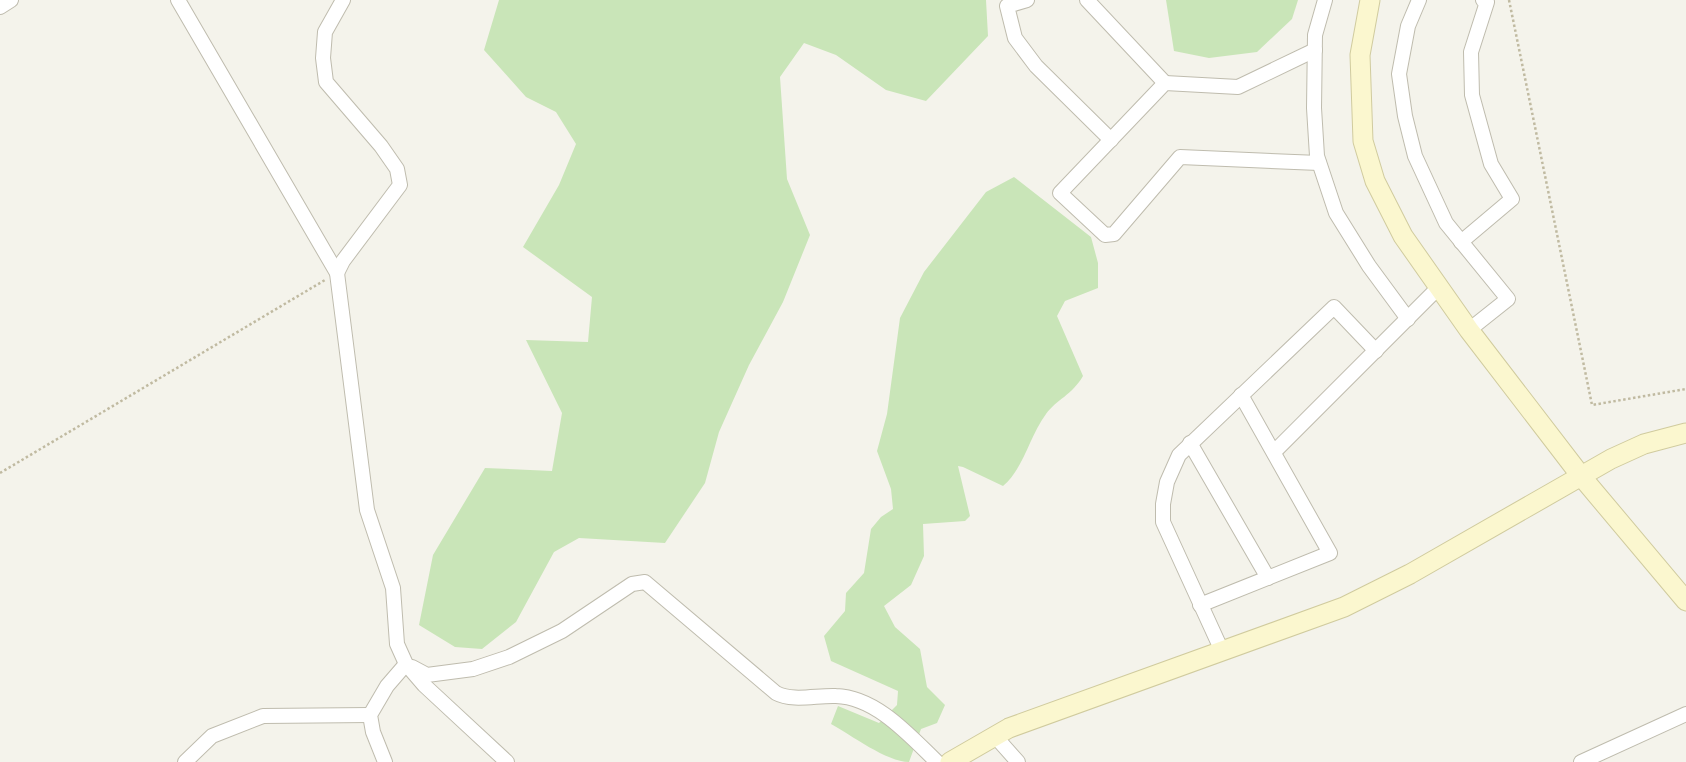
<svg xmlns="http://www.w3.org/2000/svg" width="1686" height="762" viewBox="0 0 1686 762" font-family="Jost,sans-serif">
  <rect width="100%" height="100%" fill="#f4f3eb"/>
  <!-- green -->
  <g fill="#c9e5b8">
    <path d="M499,0H986L988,36L926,101L886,90L836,55L804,43L780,77L787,179L810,235L783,302L749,365L719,432L705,483L665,543L579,538L554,552L516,622L482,649L455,647L419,625L433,555L485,468L552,471L562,413L526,340L588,342L592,297L523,247L559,185L576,144L556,112L526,97L484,50Z"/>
    <path d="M1166,0H1298L1292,19L1257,52L1209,58L1174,51Z"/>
    <path d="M1014,177L1091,237L1098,263V288L1065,301L1057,316L1083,376C1072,395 1056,400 1046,414C1029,437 1024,468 1003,486L963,467L958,466L970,516L965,521L923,524L924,556L911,585L884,606L895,627L920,649L927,687L945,705L937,723L921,729L909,762C887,762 851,735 831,724L838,706L879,723L897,705L898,691L831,661L824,636L845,611L846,593L864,573L871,529L881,517L893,509L891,489L877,451L887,414L900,318L924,272L986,192Z"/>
  </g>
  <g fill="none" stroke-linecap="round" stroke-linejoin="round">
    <defs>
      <g id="street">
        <path d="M178,0L337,273L367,510L393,588L397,644L406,664L424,685L507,762"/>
        <path d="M1027,0L1007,6L1015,38L1036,66L1111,140"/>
        <path d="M1087,0L1165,83"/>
        <path d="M1325,0L1315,35L1314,108L1317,156L1336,213L1369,266L1408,319"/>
        <path d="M1419,0L1408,26L1399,74L1405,116L1415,156L1446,223L1508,299L1469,330"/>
        <path d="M0,7L11,0"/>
        <path d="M1315,50L1238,87L1165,83L1060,193L1105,235L1114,234L1180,157L1319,163"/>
        <path d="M1461,242L1512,199L1491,164L1472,95L1471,52L1487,2L1483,0"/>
        <path d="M337,273L343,261L400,185L397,169L381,146L326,82L323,58L325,32L343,0"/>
        <path d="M1190,443L1268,578"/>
        <path d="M1274,452L1438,288"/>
        <path d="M1200,605L1330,553L1241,395"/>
        <path d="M1222,651L1163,522V504L1167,482L1179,455L1334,307L1376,351"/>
        <path d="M412,667L427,675L473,669L509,657L562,631L632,584L645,582L776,693C793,702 817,695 836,696C876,697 910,736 937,762"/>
        <path d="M994,735L1018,762"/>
        <path d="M185,762L212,736L263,716L370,715"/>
        <path d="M385,762L373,732L370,715L387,686L406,664"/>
        <path d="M1581,762L1686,714"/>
      </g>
      <g id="secondary">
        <path d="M1370,0L1360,55L1363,141L1375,181L1403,236L1469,330L1581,476L1686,601"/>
        <path d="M950,762L1009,728L1344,607L1410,574L1611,459L1644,444L1686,433"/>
      </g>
    </defs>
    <!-- street casing -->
    <use href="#street" stroke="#bfbcae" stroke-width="16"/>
    <!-- secondary casing -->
    <use href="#secondary" stroke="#d0cb9e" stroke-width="21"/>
    <!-- path -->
    <g stroke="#c0baa1" stroke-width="2.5" stroke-dasharray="2.5 2.5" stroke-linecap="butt">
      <path d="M1509,0L1592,405L1686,389"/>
      <path d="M0,473L325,280"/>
    </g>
    <!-- street -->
    <use href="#street" stroke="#fff" stroke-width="14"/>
    <!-- secondary -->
    <use href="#secondary" stroke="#fbf7cf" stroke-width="19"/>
  </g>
</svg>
